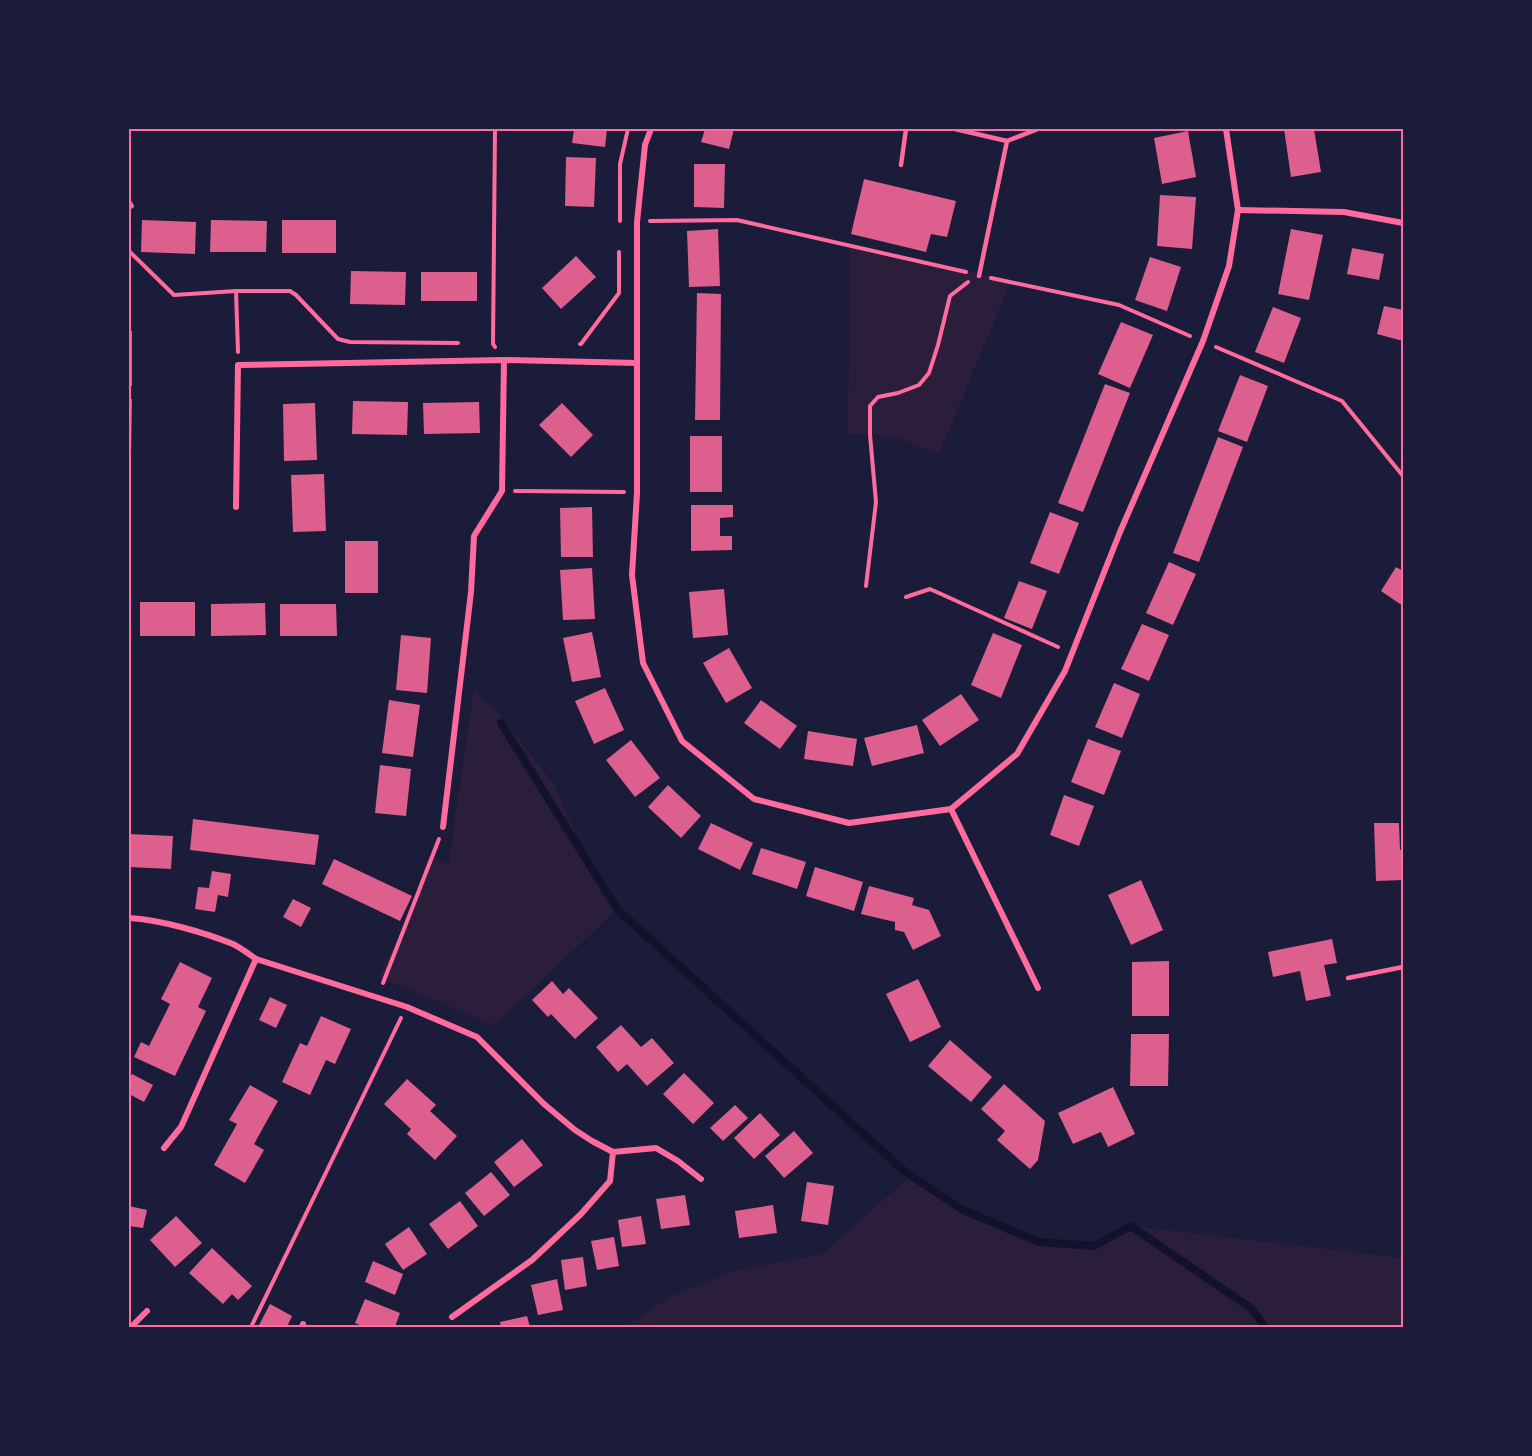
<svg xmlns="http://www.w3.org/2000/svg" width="1532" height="1456" viewBox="0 0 1532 1456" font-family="'Public Sans',sans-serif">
  <rect width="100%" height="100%" fill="#1b1b3a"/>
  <!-- green -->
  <g fill="#2a1e3b">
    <path d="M850,245L1011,281L939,454L897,437L848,434Z"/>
    <path d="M474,689L497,711L554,784L586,859L617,909L495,1025L378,977L409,916L429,855L448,865Z"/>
    <path d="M908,1178L963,1210L1039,1242L1094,1246L1131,1226L1403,1258V1327H624L670,1297L737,1270L822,1254Z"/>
  </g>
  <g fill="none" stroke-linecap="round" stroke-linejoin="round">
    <!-- stream -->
    <path stroke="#12122b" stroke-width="8" d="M501,723L617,909L904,1171L963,1210L1039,1242L1094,1246L1131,1226L1252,1309L1265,1327"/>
  </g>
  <!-- building -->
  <g fill="#dd5f8e">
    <path d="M574,129H607L605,147L572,143Z"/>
    <path d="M705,129H734L729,149L701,142Z"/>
    <path d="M1284,129H1314L1321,172L1291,177Z"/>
    <path d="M1188,131L1196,177L1162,184L1154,138Z"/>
    <path d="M566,157L596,158L594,207L565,206Z"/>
    <path d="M694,164H725L724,208L694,207Z"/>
    <path d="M864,179L956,201L947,237L931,234L926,252L851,234Z"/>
    <path d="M1160,195L1196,197L1192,249L1157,246Z"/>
    <path d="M142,220L196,222L195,254L141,252Z"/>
    <path d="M211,220L267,221L266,252H210Z"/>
    <rect x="282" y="220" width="54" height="33"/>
    <path d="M718,229L720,286L689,287L687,231Z"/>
    <path d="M1291,229L1323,235L1309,300L1278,294Z"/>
    <path d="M1352,248L1384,254L1379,280L1347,274Z"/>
    <path d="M576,256L596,277L561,309L542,288Z"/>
    <path d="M1150,257L1181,267L1167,311L1135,300Z"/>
    <path d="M351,271L406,272L405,305L350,304Z"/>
    <rect x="421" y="272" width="56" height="29"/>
    <path d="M697,293L721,294L720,420H695Z"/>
    <path d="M1384,306L1403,310V341L1377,334Z"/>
    <path d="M1273,307L1301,318L1284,363L1255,352Z"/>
    <path d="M1121,322L1153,335L1130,388L1098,374Z"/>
    <rect x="129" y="331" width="3" height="55"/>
    <path d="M1240,375L1268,386L1247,442L1218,431Z"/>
    <path d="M1105,384L1130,393L1083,512L1058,503Z"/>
    <path d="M129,399H132L131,458L129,457Z"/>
    <path d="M353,401L408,402L407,435L352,434Z"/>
    <path d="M479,402L480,433L424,434L423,403Z"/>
    <path d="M315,403L317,460L284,461L283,404Z"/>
    <path d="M562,403L593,435L571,457L539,425Z"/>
    <rect x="690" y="436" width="32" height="56"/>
    <path d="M1218,437L1243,447L1199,562L1173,553Z"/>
    <path d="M324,474L326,531L293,532L291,475Z"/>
    <path d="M691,505H733V517L720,518V536H732V550L691,551Z"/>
    <path d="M592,507L593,557H561L560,508Z"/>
    <path d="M1050,512L1079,523L1059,574L1030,563Z"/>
    <rect x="345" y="541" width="33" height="52"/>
    <path d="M1169,562L1196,574L1173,625L1146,613Z"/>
    <path d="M1396,567L1403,571V606L1381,591Z"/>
    <path d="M592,568L595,619L563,620L560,570Z"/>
    <path d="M1019,581L1047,591L1032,629L1004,618Z"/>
    <path d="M724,589L728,635L693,638L689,592Z"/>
    <rect x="140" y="602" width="55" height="34"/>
    <path d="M265,603L266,635L211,636V604Z"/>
    <path d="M280,604H336L337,636H280Z"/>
    <path d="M1142,624L1169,635L1149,681L1121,669Z"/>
    <path d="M592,632L601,677L572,682L563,638Z"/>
    <path d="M993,633L1022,645L1001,698L971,685Z"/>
    <path d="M401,635L431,638L427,693L396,690Z"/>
    <path d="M729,648L752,688L726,703L703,663Z"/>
    <path d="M1114,683L1140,694L1122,738L1095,727Z"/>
    <path d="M605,688L624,730L594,744L575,701Z"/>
    <path d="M961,694L979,720L940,746L922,720Z"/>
    <path d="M389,700L420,705L413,757L382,753Z"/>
    <path d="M761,700L797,726L780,749L744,723Z"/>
    <path d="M917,725L924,753L872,766L864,738Z"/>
    <path d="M808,731L857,739L853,766L804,759Z"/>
    <path d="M1088,739L1121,751L1104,795L1071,782Z"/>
    <path d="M631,740L660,778L635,797L606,760Z"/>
    <path d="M380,765L411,769L406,816L375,813Z"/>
    <path d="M668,785L701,816L681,838L648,807Z"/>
    <path d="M1064,795L1094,806L1079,846L1050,835Z"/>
    <path d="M193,819L319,835L315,865L190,850Z"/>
    <path d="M711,823L753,843L740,870L698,849Z"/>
    <path d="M1374,823H1399L1400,850H1403V880L1376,881Z"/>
    <path d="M129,834L173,836L171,869L129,867Z"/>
    <path d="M761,848L806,862L797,889L752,874Z"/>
    <path d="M334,859L412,896L400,921L322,884Z"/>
    <path d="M815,867L863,882L854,911L806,896Z"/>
    <path d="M212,871L231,874L228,897L218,895L215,912L195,909L198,887L209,888Z"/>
    <path d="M1141,880L1163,930L1131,945L1108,895Z"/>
    <path d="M869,886L914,898L912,905L929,910L941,936L913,950L904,932L895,930V922L861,914Z"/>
    <path d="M293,899L311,908L301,927L283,917Z"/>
    <path d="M1332,939L1337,963L1324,965L1331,996L1306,1001L1300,971L1273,977L1268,952Z"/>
    <path d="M1169,961V1016H1132V962Z"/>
    <path d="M180,962L212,978L198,1007L206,1011L175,1076L134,1057L141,1042L149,1046L170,1004L161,999Z"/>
    <path d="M918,979L941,1027L910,1042L886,994Z"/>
    <path d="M552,981L563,994L569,988L598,1018L575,1039L551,1014L548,1017L532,1000Z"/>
    <path d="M270,997L287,1005L276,1028L259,1020Z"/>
    <path d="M321,1016L351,1029L335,1064L326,1060L310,1095L282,1082L300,1043L307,1046Z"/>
    <path d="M621,1025L641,1047L652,1038L674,1063L647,1086L627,1064L618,1072L596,1047Z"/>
    <path d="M1131,1034H1169L1168,1086H1130Z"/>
    <path d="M950,1040L992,1077L971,1102L928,1066Z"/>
    <path d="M684,1073L714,1103L693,1124L663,1094Z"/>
    <path d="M132,1074L153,1085L144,1102L129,1094V1080Z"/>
    <path d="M407,1079L436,1105L430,1111L457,1136L435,1160L407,1134L411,1129L384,1104Z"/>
    <path d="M1004,1084L1045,1121L1038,1160L1030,1169L997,1140L1005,1131L981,1109Z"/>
    <path d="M250,1085L278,1101L254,1144L264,1150L245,1183L214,1165L237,1124L229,1120Z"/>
    <path d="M1113,1087L1135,1134L1108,1147L1101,1132L1073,1144L1058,1113Z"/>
    <path d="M735,1105L748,1118L723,1141L710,1128Z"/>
    <path d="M760,1113L780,1135L754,1159L734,1138Z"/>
    <path d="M794,1131L813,1153L784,1178L765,1156Z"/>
    <path d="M522,1139L543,1165L514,1187L494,1162Z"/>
    <path d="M491,1172L510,1195L484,1216L465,1193Z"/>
    <path d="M807,1182L834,1186L828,1225L801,1221Z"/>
    <path d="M685,1195L690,1225L661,1229L656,1199Z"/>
    <path d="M460,1201L478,1226L448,1249L429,1224Z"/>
    <path d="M773,1205L777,1233L739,1238L735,1211Z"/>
    <path d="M129,1206L147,1210L143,1228L129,1226Z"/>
    <path d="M176,1216L202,1243L175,1267L150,1240Z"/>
    <path d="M641,1216L646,1244L622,1247L618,1220Z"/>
    <path d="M409,1227L427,1254L403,1270L385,1244Z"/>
    <path d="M614,1237L619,1266L597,1270L591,1241Z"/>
    <path d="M212,1248L252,1286L238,1300L232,1294L223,1304L189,1273Z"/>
    <path d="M583,1257L587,1286L565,1290L561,1260Z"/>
    <path d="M373,1261L403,1274L395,1295L365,1282Z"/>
    <path d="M557,1279L563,1310L538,1315L531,1285Z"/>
    <path d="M365,1299L400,1313L395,1327H364L355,1323Z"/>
    <path d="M270,1304L292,1316L287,1327H258Z"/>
    <path d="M527,1316L530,1327H501L500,1322Z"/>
  </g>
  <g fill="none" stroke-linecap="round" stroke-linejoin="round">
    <!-- path -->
    <g stroke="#ff6b9d" stroke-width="4">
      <path d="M129,201L132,206L129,208"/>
      <path d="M620,221V164L628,129"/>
      <path d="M650,221L737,220L966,272"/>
      <path d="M129,251L174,295L236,291L238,352"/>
      <path d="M991,278L1119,305L1190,336"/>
      <path d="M236,291H290L296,295L338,339L350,342L458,343"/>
      <path d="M580,344H581L619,293V252"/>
      <path d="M495,347L493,344L495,129"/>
      <path d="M1216,347L1342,401L1403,476"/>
      <path d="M515,491L624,492"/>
      <path d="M866,586L876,502L870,435V406L878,397L898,393L919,385L929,373L938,345L950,296L968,282"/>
      <path d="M906,597L930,589L1058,647"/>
      <path d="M383,983L439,839"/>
      <path d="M251,1327L401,1018"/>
    </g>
    <!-- service -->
    <g stroke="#ff6b9d" stroke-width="4.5">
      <path d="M955,129L1007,141L1038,129"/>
      <path d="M901,165L906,129"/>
      <path d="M979,276L1007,141"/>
      <path d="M1348,978L1403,967"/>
    </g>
    <!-- minor -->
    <g stroke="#ff6b9d" stroke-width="6">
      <path d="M651,129L645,145L637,222V493L632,575L643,663L682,741L754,799L849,823L951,809L1017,754L1065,671L1120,532L1203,341L1229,266L1238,210L1226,129"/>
      <path d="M1238,210L1344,212L1403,223"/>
      <path d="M236,507L238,365L504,360L637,363"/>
      <path d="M951,809L1038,988"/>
      <path d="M443,827L471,592L474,536L502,491L504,360"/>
      <path d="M129,918C161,920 203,932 233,944C241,948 249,954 256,959L407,1007L477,1037L544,1104L575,1130L592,1141L613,1152L656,1148L678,1161L701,1179"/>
      <path d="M164,1148L181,1127L256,959"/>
      <path d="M452,1317L532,1260L581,1214L610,1181L613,1152"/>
      <path d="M131,1327L147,1311"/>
      <path d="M302,1327L303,1324"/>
    </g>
  </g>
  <!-- border -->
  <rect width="1532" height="1456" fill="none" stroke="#1b1b3a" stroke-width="261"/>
  <rect x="130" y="130" width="1272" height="1196" fill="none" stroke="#ff6b9d" stroke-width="2"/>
</svg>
